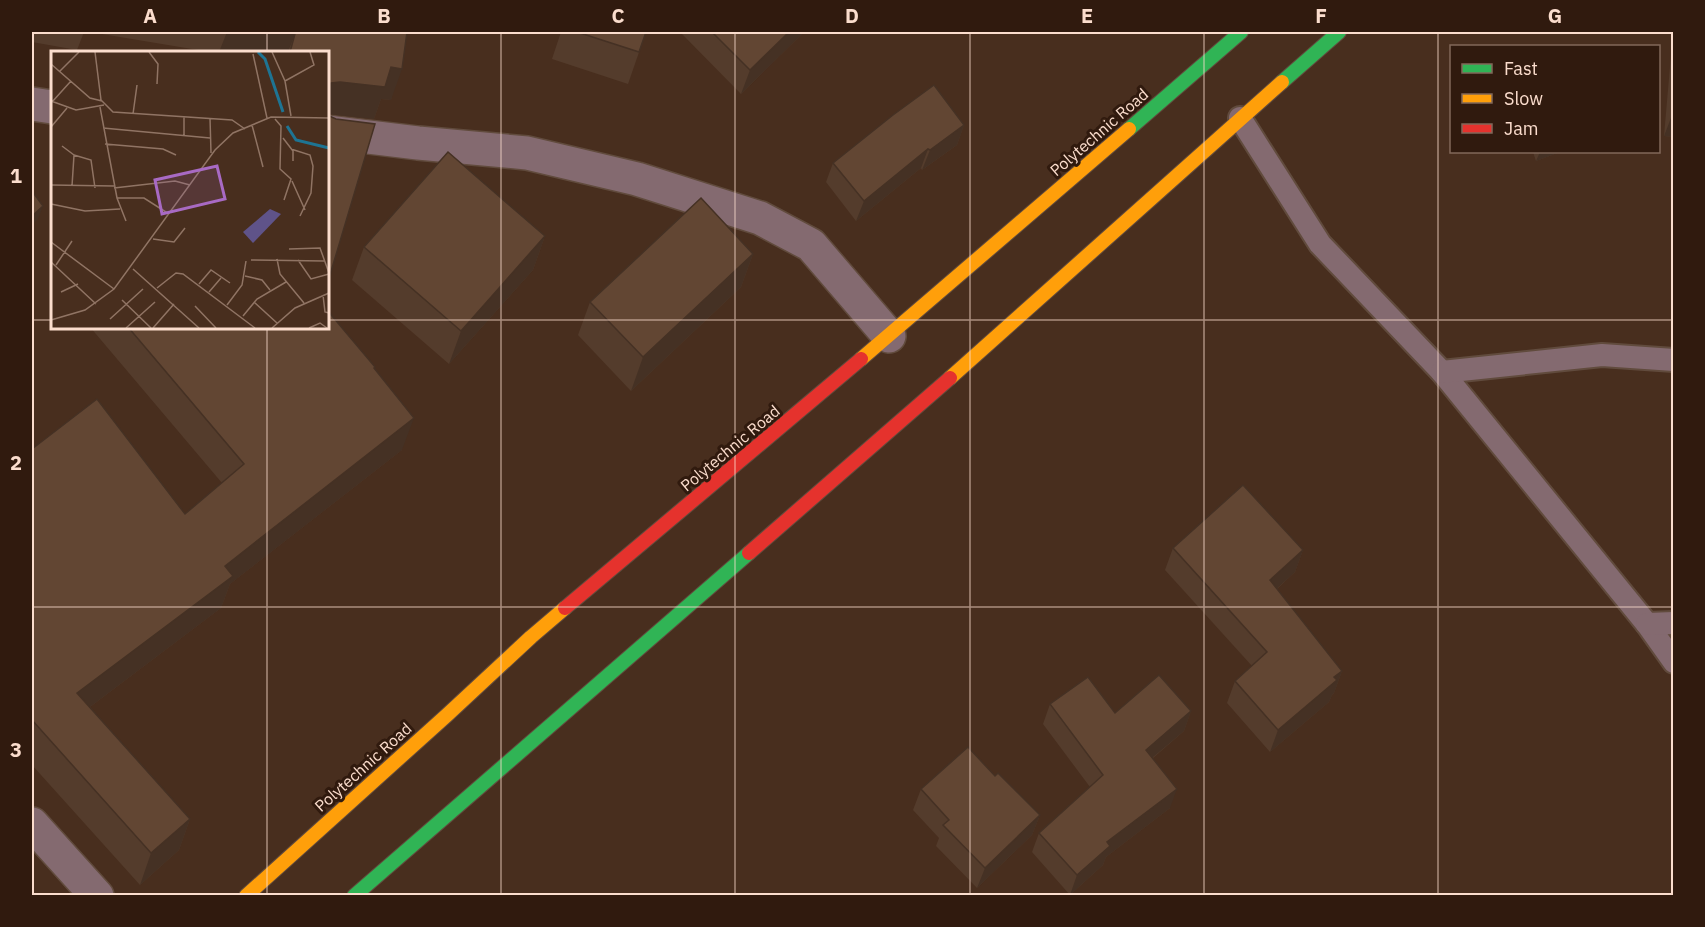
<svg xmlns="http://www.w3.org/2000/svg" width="1705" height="927" viewBox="0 0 1705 927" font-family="'IBM Plex Sans',sans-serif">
  <rect width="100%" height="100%" fill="#482e1e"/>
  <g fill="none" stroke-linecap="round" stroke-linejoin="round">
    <defs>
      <g id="lane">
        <path d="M1240,118L1320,244L1442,372L1647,624L1674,662"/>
        <path d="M1442,372L1602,355L1674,360"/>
        <path d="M1647,624L1674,623"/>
      </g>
      <g id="street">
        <path d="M32,104L52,107"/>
        <path d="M327,132L418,143L527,153L637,179L760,218L811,245L889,336"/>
        <path d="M32,824L97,896"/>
      </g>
      <g id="fast">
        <path d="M1282,82L1339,32"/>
        <path d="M1129,129L1241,32"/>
        <path d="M354,896L749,553"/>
      </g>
      <g id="slow">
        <path d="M861,359L1129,129"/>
        <path d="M950,378L1282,82"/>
        <path d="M246,896L447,715L531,637L565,608"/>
      </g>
      <g id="jam">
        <path d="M749,553L950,378"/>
        <path d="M565,608L861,359"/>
      </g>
    </defs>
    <!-- lane casing -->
    <use href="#lane" stroke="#614b3d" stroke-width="26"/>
    <!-- street casing -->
    <use href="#street" stroke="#614b3d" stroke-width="36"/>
    <!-- fast casing -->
    <use href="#fast" stroke="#614b3d" stroke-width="16"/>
    <!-- slow casing -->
    <use href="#slow" stroke="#614b3d" stroke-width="16"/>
    <!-- jam casing -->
    <use href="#jam" stroke="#614b3d" stroke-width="16"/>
    <!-- lane -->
    <use href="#lane" stroke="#846a70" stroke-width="22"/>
    <!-- street -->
    <use href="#street" stroke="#846a70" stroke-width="33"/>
    <!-- fast -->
    <use href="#fast" stroke="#30b455" stroke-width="14"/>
    <!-- slow -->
    <use href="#slow" stroke="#ff9f0a" stroke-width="14"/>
    <!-- jam -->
    <use href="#jam" stroke="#e5322d" stroke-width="14"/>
  </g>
  <!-- wall -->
  <g fill="#543c2c">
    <path d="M32,32H84L77,50L32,42Z"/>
    <path d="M90,32H407L391,100L381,99L374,119L327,114V52H210Z"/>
    <path d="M561,32H646L628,84L552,59Z"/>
    <path d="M683,32H804L741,94L682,34Z"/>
    <path d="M1674,47V137L1664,136L1671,55Z"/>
    <path d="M964,125L957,145L922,170L921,168L856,221L826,182L833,163Z"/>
    <path d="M1533,152H1560L1536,161Z"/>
    <path d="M545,236L533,270L449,364L352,280L364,247Z"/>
    <path d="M753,254L741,287L631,391L578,335L590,302Z"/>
    <path d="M52,271V282L50,279Z"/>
    <path d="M90,327H327L375,369L402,450L230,584L221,608L90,707L190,819L179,850L140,885L32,765V449L185,514L222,483Z"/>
    <path d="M1173,548L1303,550L1295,572L1277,589L1342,671L1334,693L1332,695L1329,702L1270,752L1227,703L1235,681L1252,666L1165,570Z"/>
    <path d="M1050,704L1115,713L1191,711L1184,731L1153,758L1170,808L1106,857L1103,865L1070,895L1032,852L1039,833L1090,787L1043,724Z"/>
    <path d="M995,776L1040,815L1032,835L977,888L936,846L939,838L913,810L921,789Z"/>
  </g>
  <!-- shaded-wall -->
  <g fill="#453124">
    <path d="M227,32H273L295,34L288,52H219Z"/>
    <path d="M789,32H804L741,94L750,70Z"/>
    <path d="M391,67L402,69L391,100L381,99L374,119L327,114V86L331,83Z"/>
    <path d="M1674,110V137L1664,136Z"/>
    <path d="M964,125L957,145L922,170L930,150Z"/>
    <path d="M928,149L921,168L856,221L864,201Z"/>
    <path d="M1540,152H1560L1536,161Z"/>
    <path d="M43,206L38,219L32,225V216Z"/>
    <path d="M545,236L533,270L449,364L461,331Z"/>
    <path d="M753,254L741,287L631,391L643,357Z"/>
    <path d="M414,418L402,450L230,584L221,608L66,725L77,693L225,566Z"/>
    <path d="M1303,550L1295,572L1262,602L1270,580Z"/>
    <path d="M1342,671L1334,693L1332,695L1329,702L1270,752L1278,730L1334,677Z"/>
    <path d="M1191,711L1184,731L1139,769L1146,750Z"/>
    <path d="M1177,789L1170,808L1106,857L1103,865L1070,895L1077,875L1107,842Z"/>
    <path d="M1040,815L1032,835L977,888L985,868Z"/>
    <path d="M190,819L179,850L140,885L151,853Z"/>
  </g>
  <!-- building -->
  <g fill="#624633" stroke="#453124" stroke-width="1.5">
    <path d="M273,32H407L402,69L391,67L385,87L340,82L331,83L327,86V52H290L295,34Z"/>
    <path d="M577,32H646L639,52Z"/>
    <path d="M712,32H789L750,70Z"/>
    <path d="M934,85L964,125L930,150L928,149L864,201L833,163L893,115Z"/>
    <path d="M327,115L336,119L375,124L327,285Z"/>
    <path d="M448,152L545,236L461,331L364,247Z"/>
    <path d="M32,191L43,206L32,216Z"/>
    <path d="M701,198L753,254L643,357L590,302Z"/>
    <path d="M327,310L375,367L374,368L414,418L225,566L233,576L77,693L190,819L151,853L32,720V449L97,399L185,514L244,464L128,327H327Z"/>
    <path d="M1243,485L1303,550L1270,580L1342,671L1334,677L1337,680L1278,730L1235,681L1267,652L1173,548Z"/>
    <path d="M1159,675L1191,711L1146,750L1177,789L1107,842L1110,846L1077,875L1039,833L1103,775L1050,704L1088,677L1115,713Z"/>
    <path d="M968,747L995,776L998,773L1040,815L985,868L943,825L949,820L921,789Z"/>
  </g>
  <!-- grid -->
  <path fill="none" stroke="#fbddcd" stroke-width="1.5" stroke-opacity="0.55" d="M267,32V52M501,32V896M735,32V896M970,32V896M1204,32V896M1438,32V896M32,320H52M327,320H1674M267,327V896M32,607H1674"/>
  <g text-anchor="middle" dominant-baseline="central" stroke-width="6" stroke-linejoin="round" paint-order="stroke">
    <!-- street labels -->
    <g font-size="16" fill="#fbddcd" stroke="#301a0e">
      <text transform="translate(1099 132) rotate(-41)">Polytechnic Road</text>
      <text transform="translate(730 448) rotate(-40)">Polytechnic Road</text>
      <text transform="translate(363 767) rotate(-42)">Polytechnic Road</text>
    </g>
  </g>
  <!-- overview -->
  <g transform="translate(51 51)">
    <rect width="278" height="278" fill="#482e1e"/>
    <path d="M219,158L230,163L202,192L192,181Z" fill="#5f5389"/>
    <path fill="none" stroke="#1e7493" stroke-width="3" d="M207,1L214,8L232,61M236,75L245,89L278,97"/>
    <path fill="none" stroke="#907464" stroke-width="1.5" d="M44,1L50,49L62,61L181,69L194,78M98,1L107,13L106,33M221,1L234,30L240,65M202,3L216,67M0,13L39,47L51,50M9,20L28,1M234,30L263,14L259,1M0,50L25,59L53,54M1,51L20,30M49,56L66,147L75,170M82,63L86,34M159,67L160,102M224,68L230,75L229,118L240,128L233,149M201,74L212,116M0,76L16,57M52,77L159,87M133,86V66M232,87L242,100V110M54,93L112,98L125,104M11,95L23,104L21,135M240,98L259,104L262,115L260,142L249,165M23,104L40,109L44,137M241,130L254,159M0,134L63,135M63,137L124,130L139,134M66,147H93L118,163M0,153L34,160L69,158M102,188L123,191L134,177M0,191L63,238M238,198L269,197L278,222M226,208L229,223L253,252M200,209L273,210M247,209L260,228L278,223M0,211L45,253M5,214L21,190M82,218L148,277M194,225L211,229L219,239M148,233L160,219L179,232M106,237L125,222L132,223L204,277M10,241L27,233M158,241L170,227M272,244L274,261L278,262M71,249L100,277M203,251L226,272M176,254L191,234L195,210M144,255L165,277M192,265L206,248L235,231M59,268L92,238M0,269L34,259L63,238L164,99L182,82L220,66L278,67M75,277L104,251M102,277L123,253M221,277L244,257L278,242M258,277L269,272L276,277"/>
    <path fill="#a86ac4" fill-opacity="0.15" stroke="#a86ac4" stroke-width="3" d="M166,115L174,148L111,163L104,129Z"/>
    <rect width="278" height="278" fill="none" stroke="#fbddcd" stroke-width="3"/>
  </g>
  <!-- border -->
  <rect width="1705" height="927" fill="none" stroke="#301a0e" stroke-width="66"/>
  <!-- legend -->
  <rect x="1450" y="45" width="210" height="108" fill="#301a0e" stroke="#81685a" stroke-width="1.5"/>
  <rect x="1462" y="64" width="30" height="9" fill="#30b455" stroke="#81685a" stroke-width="1.5"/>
  <text x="1504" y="75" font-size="18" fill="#fbddcd">Fast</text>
  <rect x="1462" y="94" width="30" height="9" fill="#ff9f0a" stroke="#81685a" stroke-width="1.5"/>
  <text x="1504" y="105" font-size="18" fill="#fbddcd">Slow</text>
  <rect x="1462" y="124" width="30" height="9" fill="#e5322d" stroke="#81685a" stroke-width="1.5"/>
  <text x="1504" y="135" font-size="18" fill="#fbddcd">Jam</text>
  <rect x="33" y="33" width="1639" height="861" fill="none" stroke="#fbddcd" stroke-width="2"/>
  <g font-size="20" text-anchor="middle" font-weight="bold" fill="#fbddcd">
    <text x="150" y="23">A</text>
    <text x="384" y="23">B</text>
    <text x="618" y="23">C</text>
    <text x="852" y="23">D</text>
    <text x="1087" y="23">E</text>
    <text x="1321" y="23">F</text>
    <text x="1555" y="23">G</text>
    <text x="16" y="183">1</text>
    <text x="16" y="470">2</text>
    <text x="16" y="757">3</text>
  </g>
</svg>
